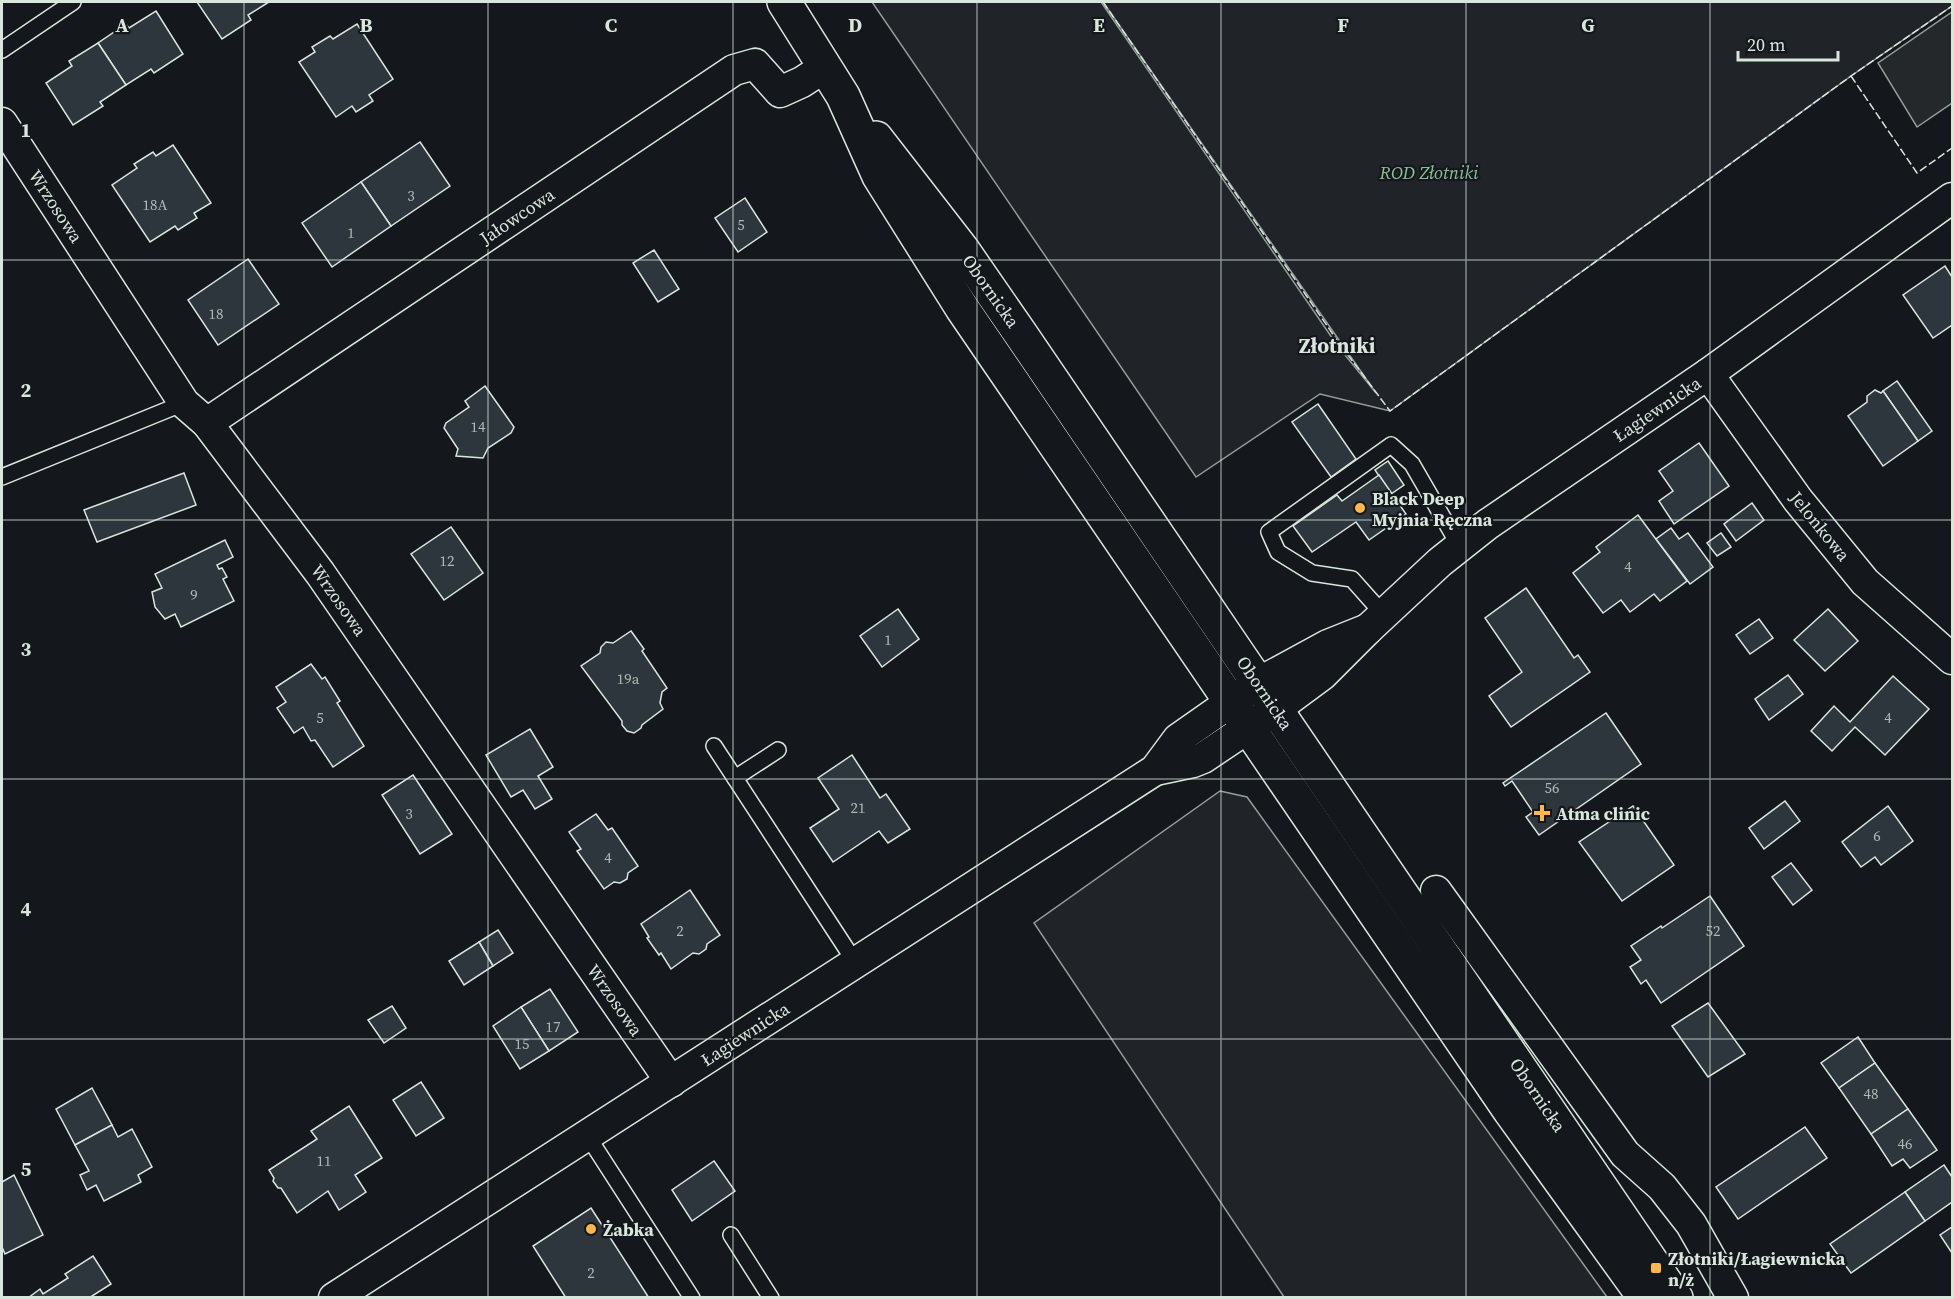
<svg xmlns="http://www.w3.org/2000/svg" width="1954" height="1299" viewBox="0 0 1954 1299" font-family="'Source Serif 4',serif">
  <rect width="100%" height="100%" fill="#14181c"/>
  <!-- green -->
  <g fill="#202428" stroke="#939e99" stroke-width="1.5">
    <path d="M872,2H1101L1337,345L1376,393L1103,2H1952V6L1851,76L1390,411L1320,394L1196,477Z"/>
    <path d="M1220,791L1247,797L1607,1297H1284L1034,923Z"/>
  </g>
  <!-- parking -->
  <path fill="#24282b" stroke="#939e99" stroke-width="1.5" d="M1952,12V103L1917,127L1878,63Z"/>
  <!-- building -->
  <g fill="#2c363c" stroke="#d8e6dc" stroke-width="1.5">
    <path d="M197,2H269L248,15L251,20L222,39Z"/>
    <path d="M156,11L183,54L154,73L151,69L126,85L98,43L126,24L129,28Z"/>
    <path d="M357,24L393,79L369,95L373,101L356,112L352,106L336,117L299,62L315,52L312,47L330,36L333,39Z"/>
    <path d="M98,43L126,85L100,102L103,106L73,125L46,83L72,66L69,61Z"/>
    <path d="M420,142L450,186L391,226L361,182Z"/>
    <path d="M173,145L211,203L194,213L197,218L178,230L175,226L150,242L112,185L137,168L134,164L153,152L156,156Z"/>
    <path d="M361,182L391,226L332,267L302,223Z"/>
    <path d="M745,198L767,232L738,252L715,218Z"/>
    <path d="M654,250L679,289L658,302L633,263Z"/>
    <path d="M248,259L279,304L218,345L188,300Z"/>
    <path d="M1945,266L1952,277V325L1933,338L1903,295Z"/>
    <path d="M1897,381L1932,431L1918,441L1883,391Z"/>
    <path d="M485,386L514,427L511,433L488,448L483,458L456,456L458,449L444,428L446,423L469,407L465,401Z"/>
    <path d="M1875,390L1881,393L1883,391L1918,441L1883,466L1848,416L1867,402V396Z"/>
    <path d="M1318,404L1356,459L1331,477L1292,422Z"/>
    <path d="M1699,443L1729,486L1674,524L1659,501L1673,491L1659,471Z"/>
    <path d="M1388,461L1404,485L1391,494L1375,470Z"/>
    <path d="M184,473L196,505L97,542L84,510Z"/>
    <path d="M1379,475L1406,514L1369,540L1356,522L1312,552L1293,526L1337,495L1342,501Z"/>
    <path d="M1752,503L1764,520L1736,541L1724,524Z"/>
    <path d="M1638,515L1687,581L1660,601L1654,594L1630,612L1621,600L1603,613L1573,573L1600,552L1596,547Z"/>
    <path d="M451,527L483,573L444,600L411,554Z"/>
    <path d="M1671,528L1679,539L1688,533L1713,567L1690,584L1656,539Z"/>
    <path d="M1721,533L1731,547L1717,556L1707,543Z"/>
    <path d="M225,540L233,557L217,565L219,569L222,568L227,577L223,579L234,601L181,627L175,614L165,619L155,607L152,592L162,588L155,574Z"/>
    <path d="M1526,588L1574,658L1578,655L1590,672L1511,727L1489,696L1522,672L1485,618Z"/>
    <path d="M898,609L919,639L882,667L860,636Z"/>
    <path d="M1828,609L1858,641L1825,671L1794,640Z"/>
    <path d="M1759,619L1773,638L1750,654L1736,635Z"/>
    <path d="M631,631L644,649L642,651L667,688L662,692L660,703L663,709L642,725L641,728L634,733L627,731L622,725V721L581,666L600,653L601,647L606,642L613,643Z"/>
    <path d="M311,664L322,679L325,677L340,701L337,703L364,746L333,767L315,740L311,741L303,727L294,733L277,708L286,702L276,687Z"/>
    <path d="M1788,675L1803,694L1769,720L1755,699Z"/>
    <path d="M1893,676L1929,709L1885,755L1855,727L1832,751L1811,731L1834,706L1850,722Z"/>
    <path d="M1606,713L1641,764L1539,835L1526,817L1533,812L1512,781L1505,786L1503,783Z"/>
    <path d="M530,729L553,767L538,776L552,799L535,809L523,790L511,797L486,755Z"/>
    <path d="M852,755L880,798L886,794L910,829L888,843L879,831L833,862L810,828L839,809L818,778Z"/>
    <path d="M413,775L452,834L420,854L382,795Z"/>
    <path d="M1785,801L1800,821L1764,849L1749,828Z"/>
    <path d="M1633,806L1674,865L1622,901L1579,842Z"/>
    <path d="M1888,806L1913,841L1881,865L1875,857L1861,867L1842,842Z"/>
    <path d="M596,814L608,830L612,828L638,866L628,873L627,879L620,883L614,882L604,889L577,851L581,849L569,832Z"/>
    <path d="M1791,863L1812,890L1793,905L1772,877Z"/>
    <path d="M690,890L720,935L707,944L706,949L699,954L693,953L671,969L661,953L659,955L647,938L649,937L641,924Z"/>
    <path d="M1710,896L1744,946L1661,1003L1646,980L1641,984L1630,967L1641,960L1631,946L1661,926L1662,928Z"/>
    <path d="M498,930L513,953L493,966L479,942Z"/>
    <path d="M479,942L493,966L464,985L449,961Z"/>
    <path d="M550,989L578,1032L549,1051L521,1007Z"/>
    <path d="M1708,1003L1745,1054L1708,1077L1672,1026Z"/>
    <path d="M392,1006L406,1028L384,1043L368,1020Z"/>
    <path d="M521,1007L549,1051L520,1069L493,1026Z"/>
    <path d="M1858,1037L1875,1063L1839,1088L1821,1063Z"/>
    <path d="M1875,1063L1908,1109L1871,1134L1839,1088Z"/>
    <path d="M421,1082L444,1118L416,1136L393,1100Z"/>
    <path d="M92,1088L112,1125L75,1145L56,1109Z"/>
    <path d="M349,1106L382,1158L355,1175L366,1192L339,1210L328,1191L297,1213L281,1188H278L273,1181L274,1178L269,1170L317,1139L311,1131Z"/>
    <path d="M1908,1109L1937,1150L1910,1168L1903,1159L1892,1166L1871,1134Z"/>
    <path d="M112,1125L118,1137L132,1129L152,1167L138,1175L141,1182L104,1201L96,1185L87,1190L80,1175L89,1171L75,1145Z"/>
    <path d="M1805,1127L1827,1158L1738,1219L1716,1187Z"/>
    <path d="M714,1161L735,1191L692,1221L672,1190Z"/>
    <path d="M1944,1165L1952,1177V1202L1925,1221L1905,1192Z"/>
    <path d="M14,1175L43,1235L5,1254L2,1247V1182Z"/>
    <path d="M1905,1192L1925,1221L1851,1273L1830,1244Z"/>
    <path d="M591,1208L649,1298H566L533,1246Z"/>
    <path d="M1952,1227V1253L1940,1235Z"/>
    <path d="M93,1256L111,1284L89,1298H28L40,1289L43,1294L68,1278L65,1274Z"/>
  </g>
  <g fill="none" stroke-linecap="round" stroke-linejoin="round">
    <defs>
      <g id="service">
        <path d="M2,50L73,2"/>
        <path d="M2,477L184,403"/>
        <path d="M1384,615L1352,579L1312,573L1278,552L1269,532L1391,445L1412,464L1460,547"/>
        <path d="M714,746L855,962"/>
        <path d="M735,778L778,750"/>
        <path d="M587,1135L692,1298"/>
        <path d="M731,1235L771,1298"/>
      </g>
      <g id="minor">
        <path d="M2,123L184,403L207,423L320,573L671,1082"/>
        <path d="M1708,374L1798,500L1865,582L1952,659"/>
        <path d="M207,423L734,70L755,64L780,92L802,82L825,67"/>
        <path d="M1155,770L1193,762L1203,758L1276,709L1322,675L1368,629L1440,562L1488,524L1708,374L1952,198"/>
        <path d="M1436,891L1625,1154L1662,1187L1691,1224L1733,1298"/>
        <path d="M334,1298L1155,770L1178,739L1258,683L1328,645L1368,629"/>
      </g>
      <g id="secondary">
        <path d="M784,2L843,96L879,176L962,308L1510,1111L1645,1298"/>
        <path d="M876,138L962,249L1020,333L1676,1298"/>
      </g>
    </defs>
    <!-- service casing -->
    <use href="#service" stroke="#d8e6dc" stroke-width="18"/>
    <!-- minor casing -->
    <use href="#minor" stroke="#d8e6dc" stroke-width="33"/>
    <!-- secondary casing -->
    <use href="#secondary" stroke="#d8e6dc" stroke-width="36"/>
    <!-- service -->
    <use href="#service" stroke="#14181c" stroke-width="15"/>
    <!-- minor -->
    <use href="#minor" stroke="#14181c" stroke-width="30"/>
    <!-- secondary -->
    <use href="#secondary" stroke="#14181c" stroke-width="33"/>
    <!-- fence -->
    <g stroke="#d8e6dc" stroke-width="1.5" stroke-dasharray="8 3" stroke-linecap="butt">
      <path d="M1103,2L1339,343L1390,411L1851,76L1952,6"/>
      <path d="M1851,76L1917,173L1952,148"/>
    </g>
  </g>
  <!-- grid -->
  <path fill="none" stroke="#d8e6dc" stroke-width="1.5" stroke-opacity="0.55" d="M244,2V1298M488,2V1298M733,2V1298M977,2V1298M1221,2V1298M1466,2V1298M1710,2V1298M2,260H1952M2,520H1952M2,779H1952M2,1039H1952"/>
  <!-- markers -->
  <g fill="#ffb74d" stroke="#14181c" stroke-width="2">
    <circle cx="1360" cy="508" r="6"/>
    <path d="M1539 804h6v6h6v6h-6v6h-6v-6h-6v-6h6z"/>
    <circle cx="591" cy="1229" r="6"/>
    <rect x="1650" y="1262" width="12" height="12" rx="3"/>
  </g>
  <g text-anchor="middle" dominant-baseline="central" stroke-width="4.5" stroke-linejoin="round" paint-order="stroke">
    <!-- number labels -->
    <g font-size="15" fill="#adbab4">
      <text x="411" y="195">3</text>
      <text x="155" y="204">18A</text>
      <text x="741" y="224">5</text>
      <text x="351" y="232">1</text>
      <text x="216" y="313">18</text>
      <text x="478" y="426">14</text>
      <text x="447" y="560">12</text>
      <text x="1628" y="566">4</text>
      <text x="194" y="594">9</text>
      <text x="888" y="639">1</text>
      <text x="628" y="678">19a</text>
      <text x="320" y="717">5</text>
      <text x="1888" y="717">4</text>
      <text x="1552" y="787">56</text>
      <text x="858" y="807">21</text>
      <text x="409" y="813">3</text>
      <text x="1877" y="835">6</text>
      <text x="608" y="857">4</text>
      <text x="680" y="930">2</text>
      <text x="1713" y="930">52</text>
      <text x="553" y="1026">17</text>
      <text x="522" y="1043">15</text>
      <text x="1871" y="1093">48</text>
      <text x="1905" y="1143">46</text>
      <text x="324" y="1160">11</text>
      <text x="591" y="1272">2</text>
    </g>
    <!-- park labels -->
    <g font-size="18" font-style="italic" fill="#8ac095" stroke="#14181c">
      <text x="1429" y="172">ROD Złotniki</text>
    </g>
    <!-- street labels -->
    <g font-size="18" fill="#d8e6dc" stroke="#14181c">
      <text transform="translate(56 206) rotate(57)">Wrzosowa</text>
      <text transform="translate(517 216) rotate(-34)">Jałowcowa</text>
      <text transform="translate(991 291) rotate(55)">Obornicka</text>
      <text transform="translate(1657 409) rotate(-34)">Łagiewnicka</text>
      <text transform="translate(1820 526) rotate(51)">Jelonkowa</text>
      <text transform="translate(339 600) rotate(55)">Wrzosowa</text>
      <text transform="translate(1265 693) rotate(56)">Obornicka</text>
      <text transform="translate(615 1000) rotate(55)">Wrzosowa</text>
      <text transform="translate(745 1034) rotate(-33)">Łagiewnicka</text>
      <text transform="translate(1538 1095) rotate(56)">Obornicka</text>
    </g>
    <!-- poi labels -->
    <g font-size="18" font-weight="bold" fill="#d8e6dc" stroke="#14181c" text-anchor="start">
      <text x="1372" y="498">Black Deep<tspan x="1372" dy="21">Myjnia Ręczna</tspan></text>
      <text x="1556" y="813">Atma clinic</text>
      <text x="603" y="1229">Żabka</text>
      <text x="1668" y="1258">Złotniki/Łagiewnicka<tspan x="1668" dy="21">n/ż</tspan></text>
    </g>
    <!-- quarter labels -->
    <g font-size="21" font-weight="bold" fill="#d8e6dc" stroke="#14181c">
      <text x="1337" y="345">Złotniki</text>
    </g>
  </g>
  <g font-size="20" text-anchor="middle" font-weight="bold" fill="#d8e6dc" stroke="#14181c" stroke-width="4.5" stroke-linejoin="round" paint-order="stroke">
    <text x="122" y="32">A</text>
    <text x="366" y="32">B</text>
    <text x="611" y="32">C</text>
    <text x="855" y="32">D</text>
    <text x="1099" y="32">E</text>
    <text x="1343" y="32">F</text>
    <text x="1588" y="32">G</text>
    <text x="26" y="137">1</text>
    <text x="26" y="397">2</text>
    <text x="26" y="656">3</text>
    <text x="26" y="916">4</text>
    <text x="26" y="1176">5</text>
  </g>
  <!-- border -->
  <rect width="1954" height="1299" fill="none" stroke="#d8e6dc" stroke-width="6"/>
  <!-- scale -->
  <path d="M1738 51v9h100v-9" fill="none" stroke="#d8e6dc" stroke-width="3"/>
  <text x="1747" y="51" font-size="18" fill="#d8e6dc" stroke="#14181c" stroke-width="4.5" paint-order="stroke">20 m</text>
</svg>
